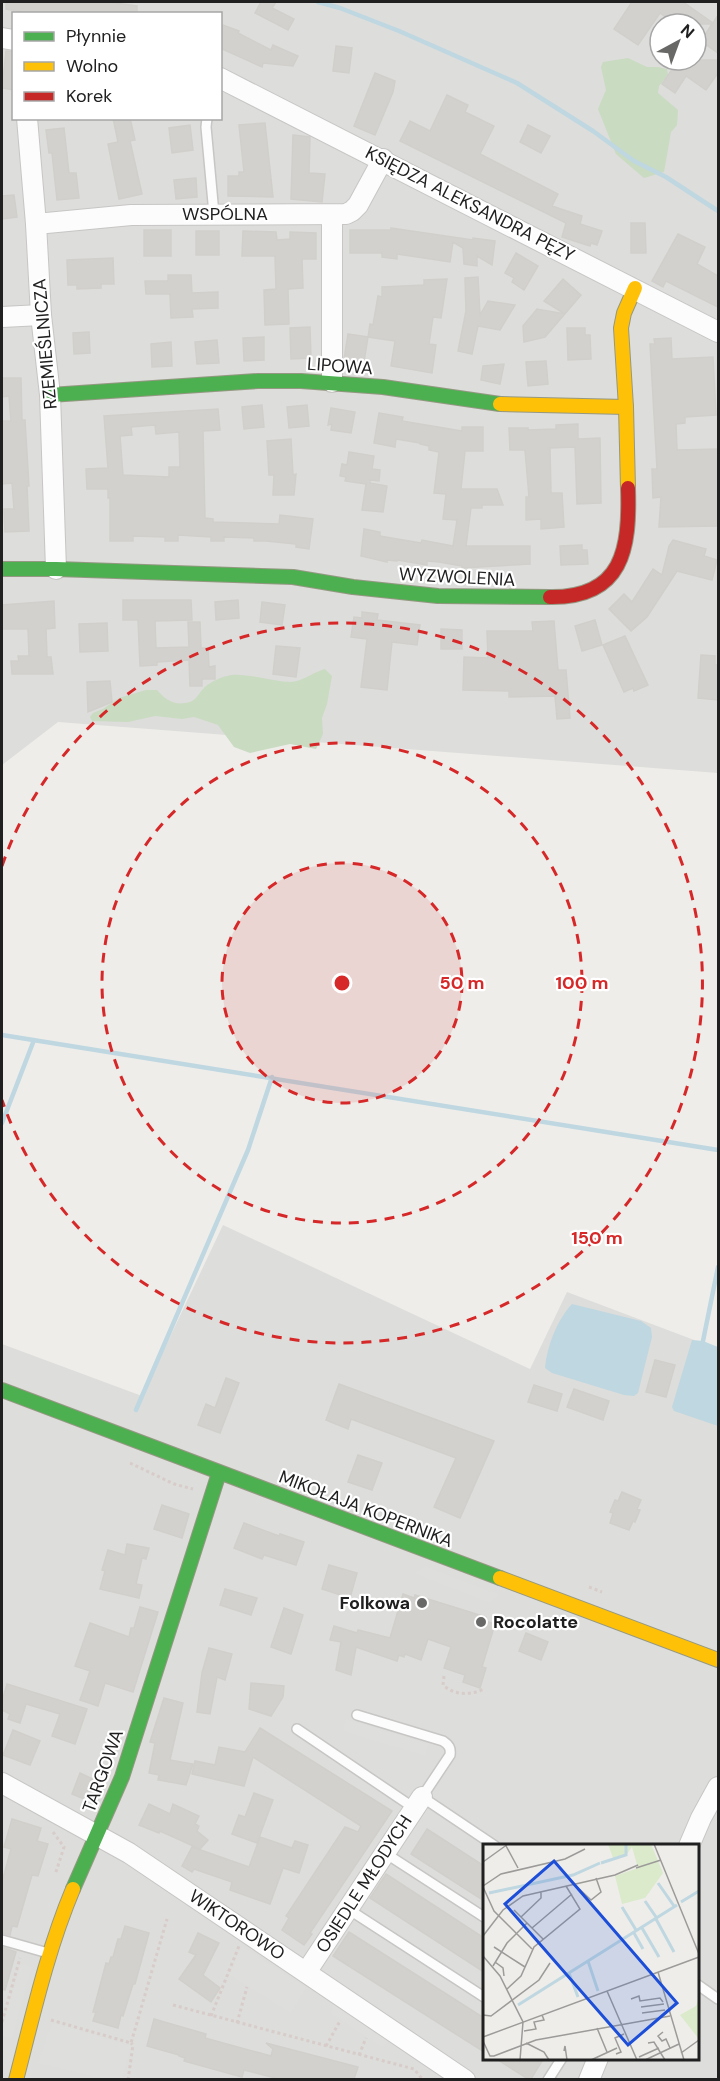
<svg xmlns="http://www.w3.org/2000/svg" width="720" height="2081" viewBox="0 0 720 2081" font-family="'DM Sans',sans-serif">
  <rect width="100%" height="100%" fill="#eeedea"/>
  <!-- residential -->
  <g fill="#dddddb" fill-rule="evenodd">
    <path d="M2,2H718V773L58,722L2,765ZM14,14H220V118H14ZM660,24H696V60H660Z"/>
    <path d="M223,1225L530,1369L567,1292L718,1349V2079H2V1344L142,1396ZM484,1846H698V2058H484Z"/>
  </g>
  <!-- forest -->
  <g fill="#c9dbc1">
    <path d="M628,58L647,67H658L667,69L668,75L659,86L658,93L678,110L677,125L671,132L664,172L644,178L616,154L598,109L606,90L601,67L603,62Z"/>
    <path d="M325,669L332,676L327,704L322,718L323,734L316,749L290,744L250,753L234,747L218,725L194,717L182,719L155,716L128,722L92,721L90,717L93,713L103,709L119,698L146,690H157C165,699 173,705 185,703C197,702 198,693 206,686C211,682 221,677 227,676C241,671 273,682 291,682C304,681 313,672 325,669Z"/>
  </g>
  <!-- parking -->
  <g fill="#dededc">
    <path d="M426,1567L501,1595L489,1602L413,1573Z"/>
    <path d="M346,1719L428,1744L425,1756L343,1731Z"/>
    <path d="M242,1946L306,1988L291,2013L230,1975Z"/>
    <path d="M21,1964L32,1967L12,2038L2,2036V2032Z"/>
    <path d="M334,2002L390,2039L382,2047L331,2014Z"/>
    <path d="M52,2023L131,2046L122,2079H105L38,2063Z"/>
  </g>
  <!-- water -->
  <g fill="#bfd7e0">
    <path d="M572,1304L641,1321L651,1328L652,1337L638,1393L634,1396L624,1395L552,1373L545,1368C547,1346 557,1320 572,1304Z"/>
    <path d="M692,1340L703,1341L718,1347V1426L674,1411L672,1407Z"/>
  </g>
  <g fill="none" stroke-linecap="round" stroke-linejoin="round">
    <!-- stream -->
    <g stroke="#bfd7e0" stroke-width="4.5">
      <path d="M318,2L340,8L399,31L517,83L593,131L634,161L666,177L718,211"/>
      <path d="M2,1035L718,1150"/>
      <path d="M2,1123L34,1040"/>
      <path d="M703,1341L718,1267"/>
      <path d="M136,1410L248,1150L272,1077"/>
    </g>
  </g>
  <!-- building -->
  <g fill="#d3d1ce" stroke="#d1cfcb" stroke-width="1.5" fill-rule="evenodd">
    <path d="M6,2H108L137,6V14H36L6,9Z"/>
    <path d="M261,2H276L272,8L294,19L288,30L255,13Z"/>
    <path d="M632,2H683L713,23L718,15V53L701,41L712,24H675L660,13L638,45L614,29Z"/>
    <path d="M220,24L239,31L238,33L271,50L273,45L298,56L293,66L263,63L262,67L220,48Z"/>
    <path d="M336,46L352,48L349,73L333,71Z"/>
    <path d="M6,51L14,52V90L2,88Z"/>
    <path d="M662,60H718V73L706,90L686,76L675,93L662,84L673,68Z"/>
    <path d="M375,73L395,81L393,92L375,135L354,126Z"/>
    <path d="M447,95L468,105L465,112L494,126L480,154L558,194L552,206L582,216L580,224L602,231L597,245L591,243L590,246L562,237L566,223L400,141L410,121L430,131Z"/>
    <path d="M113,118H130L135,140L130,141L142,194L119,199L108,144L118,142Z"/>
    <path d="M265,123L273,197L228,196V176H239V172H244L239,125Z"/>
    <path d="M190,125L193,150L172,153L169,128Z"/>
    <path d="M528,125L550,136L541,153L520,142Z"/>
    <path d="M64,128L69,173H76L79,198L57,200L52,153H49L46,130Z"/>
    <path d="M293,135L310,137L309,173L325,174L322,202L291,199Z"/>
    <path d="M196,178L197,197L176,199L174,180Z"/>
    <path d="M14,195L17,217L2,219V196Z"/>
    <path d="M631,223H645L646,253H631Z"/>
    <path d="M391,228L473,240V238L495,241L492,265L477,256V266L464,264L463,248L453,242L450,262L397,254V259L382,257V253H350V230H391Z"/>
    <rect x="144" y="230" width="27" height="26"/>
    <rect x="196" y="231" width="23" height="24"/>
    <path d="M243,231L276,232L277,240L290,239V232L316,233V259H302L303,288L288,289L289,324L265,325L264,290L276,289L275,256H242Z"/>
    <path d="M678,234L705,247L697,264L718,276V307L666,281L663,287L652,281Z"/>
    <path d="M516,253L538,266L524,290L512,282L514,278L505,273Z"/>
    <path d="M113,258L114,284H101V288L77,289V285H68L67,260Z"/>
    <path d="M168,275H191L192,293L218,292V308L192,309L193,317L171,318L170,294H146L145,281H168Z"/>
    <path d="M478,277L480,315L488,301L515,305L500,330L478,326L472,354L458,351L466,311L465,278Z"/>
    <path d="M447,279L441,318L433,317L429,344L436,345L432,373L391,366L395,341L368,337L370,324L373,325L378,296L382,297V287L424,285V280Z"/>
    <path d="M563,279L581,295L545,337L524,342L523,326L537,309L565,314L544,301Z"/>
    <path d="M310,327L311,358L291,359L290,328Z"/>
    <path d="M567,328H585V335H590L591,359L568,360Z"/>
    <path d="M89,332L90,353L74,354L73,333Z"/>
    <path d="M348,334L368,337L364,362L344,359Z"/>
    <path d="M264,337V360L244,361L243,338Z"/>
    <path d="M671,338L672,359L713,357L716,415L685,417V423L676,424L677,450L718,449V526L659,527L661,497L653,498L652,469H657L650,344H655L654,339Z"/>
    <path d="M217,340L219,363L197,364L195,342Z"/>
    <path d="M171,342L172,366L152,367L151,344Z"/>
    <path d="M546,361L548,384L528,386L526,362Z"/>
    <path d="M504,364L500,384L481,380L483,366Z"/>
    <path d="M2,378H21L22,420H25L29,486H27L29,531L5,532L4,509H14L12,483L2,484V421H11L9,396L2,397Z"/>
    <path d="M262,405L264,427L244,429L242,407Z"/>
    <path d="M307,405L309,426L289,428L287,407Z"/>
    <path d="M331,408L355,412L351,433L331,430L332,424L328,425Z"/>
    <path d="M218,409L220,430L203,431L205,518L213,519V522L279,524L280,515L313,519L309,549L296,547V544L266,541H254V538L224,537V541H211V537L178,535V541H165V537L133,536V541H110V498H108V489H87L86,469L108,468L104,416ZM155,425L156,434L179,432L180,467H169V477L123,475L120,436L132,435L131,427Z"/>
    <path d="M379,413L403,417L402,421L462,431V427H483V451H465L461,489H497L503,505H482V508H471L466,546H530V564L462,568V566L439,562L427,561V565L398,560L397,561L387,560V562L361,556L364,529L380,532V536L421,543L422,540L453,546L457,520L443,519L446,494L434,493L439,452L429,450V446L420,444V443L396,439L395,447L374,443Z"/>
    <path d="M578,424V439L600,438L601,503L577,504L575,447L550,448L551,493H562L564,527L541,529V519L526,520V497H529L525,450H510L509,428H528V430L556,429V425Z"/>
    <path d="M291,439L293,475L296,474L294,495H273L274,475H269L267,441Z"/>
    <path d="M349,452L374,456L372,469L380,470L379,481L370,480V483L387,486L383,512L362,510L366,484L345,481L346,477L340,476L342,464L347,465Z"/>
    <path d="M673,540L706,549L704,556L717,560L712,580L677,571L647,617L631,631L609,609L624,594L632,602L653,569L662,575L669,546Z"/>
    <path d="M582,545V550H587L588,564L561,565L560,546Z"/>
    <path d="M123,600H191L192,620L155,621L156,648L189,647L188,622H200L201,648H208L209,667L215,666V679H202V686H190L189,660L157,662V665L140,666L138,620H123Z"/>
    <path d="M238,600L239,618L216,620L215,602Z"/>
    <path d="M54,601L55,628L46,629L47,657H51L53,674H12L11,661H19L18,656H29L28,629H2V605Z"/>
    <path d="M262,602L285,605L282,625L260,622Z"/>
    <path d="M362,612L378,614L377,620L420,625L417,645L392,642L387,690L361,687L367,639L351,637L354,617L362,618Z"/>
    <path d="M595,620L602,645L582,651L575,626Z"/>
    <path d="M554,621L558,670H566L570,718L557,719L555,696L509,697V691L463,690L464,657L488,658L487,631H533L532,622Z"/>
    <path d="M107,623L108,651L80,652L79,624Z"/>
    <path d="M441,629L462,630V649H441Z"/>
    <path d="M625,636L648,685L634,691L633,688L624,692L603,645Z"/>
    <path d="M276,646L300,648L296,677L273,674Z"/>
    <path d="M701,655L715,656V665H718V700L698,698Z"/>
    <path d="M110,681L112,702L88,712L87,682Z"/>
    <path d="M655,1360L675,1365L666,1397L646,1392Z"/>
    <path d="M226,1378L239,1383L220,1433L198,1425L206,1404L215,1408Z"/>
    <path d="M339,1384L494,1441L460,1518L434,1507L456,1458L351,1419L348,1429L326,1420Z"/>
    <path d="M534,1385L562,1394L557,1411L528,1402Z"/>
    <path d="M574,1389L609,1401L603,1420L567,1407Z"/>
    <path d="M358,1455L382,1463L372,1490L348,1482Z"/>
    <path d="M622,1492L641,1500L637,1509L640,1510L635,1522L633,1521L629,1530L610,1523L613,1513L610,1512L615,1500L618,1501Z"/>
    <path d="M162,1505L189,1514L182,1538L154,1529Z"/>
    <path d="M244,1523L279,1536L280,1534L304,1542L296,1565L264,1555L262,1559L234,1548Z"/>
    <path d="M127,1544L149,1548L146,1559L142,1558L136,1584L142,1585L139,1598L100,1589L105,1571L102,1570L108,1550L125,1555Z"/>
    <path d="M329,1565L357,1573L350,1598L322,1589Z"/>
    <path d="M225,1589L257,1598L251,1615L220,1605Z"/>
    <path d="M403,1594L414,1598L415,1595L486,1617L485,1621L495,1624L482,1667L486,1668L480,1688L463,1682L465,1675L444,1668L451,1647L428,1639L421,1660L405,1654L404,1657L399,1655L397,1661L356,1647L351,1675L336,1670L341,1642L330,1640L334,1626L357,1633L358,1630L390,1638Z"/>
    <path d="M140,1607L158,1612L133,1692L105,1683L98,1706L80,1700L90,1671L75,1666L90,1623L129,1637L131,1628H134Z"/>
    <path d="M284,1608L303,1615L291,1654L271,1647Z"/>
    <path d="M526,1633L548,1642L541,1660L519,1651Z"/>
    <path d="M209,1648L232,1654L225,1680L217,1677L210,1714L197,1712L202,1673Z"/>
    <path d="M251,1683L284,1686L283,1697L271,1716L249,1709Z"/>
    <path d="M7,1684L87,1709L75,1744L52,1736L60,1714L26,1704L20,1723L8,1719L10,1714L2,1710V1701Z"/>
    <path d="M164,1698L183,1703L170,1760L193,1764L186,1785L158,1780L159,1775L149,1773L155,1743L150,1742Z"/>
    <path d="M260,1728L392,1811L310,1933L312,1934L304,1945L282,1930L289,1918L286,1916L345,1827L358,1832L361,1826L253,1757L244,1786L192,1774L195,1761L215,1765L219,1747L245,1752Z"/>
    <path d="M13,1730L40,1741L30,1765L3,1755Z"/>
    <path d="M80,1773L99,1782L92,1802L72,1794Z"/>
    <path d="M254,1793L273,1800L257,1843L232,1834L239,1815L245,1817Z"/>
    <path d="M149,1804L170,1814L173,1804L199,1816L195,1824L199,1826L197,1831L208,1840L200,1849L160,1831L159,1833L139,1825Z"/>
    <path d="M12,1819L41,1828L37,1841L48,1844L38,1876L32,1875L17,1927L12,1926L10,1935L2,1933V1882L11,1849L4,1847Z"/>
    <path d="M427,1829L484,1866V1901L411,1854Z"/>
    <path d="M260,1837L292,1848L295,1841L308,1845L299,1873L283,1868L270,1904L230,1890L232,1882L194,1869L192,1872L182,1866L192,1847L249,1867Z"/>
    <path d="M386,1874L484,1938V1972L370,1898Z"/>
    <path d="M125,1926L149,1933L135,1984H133L123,2016L121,2015L118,2028L93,2021L96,2012H93L106,1963L109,1964L111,1957H113L118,1939H121Z"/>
    <path d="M349,1932L484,2018V2052L333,1956Z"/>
    <path d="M198,1933L219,1943L203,1975L220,1988L211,2002L179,1979L196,1955L189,1952Z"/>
    <path d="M2,1947L16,1952L5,1990L2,1989Z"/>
    <path d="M154,2019L206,2034L205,2038L271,2056L273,2049L274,2050L266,2043L358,2067L354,2079H279L244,2070L242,2077L184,2061L185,2058L179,2056V2055L147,2046Z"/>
    <path d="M495,2058H544L531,2079H528Z"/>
  </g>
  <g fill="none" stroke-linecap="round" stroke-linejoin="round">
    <defs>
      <g id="lane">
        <path d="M207,118L206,127L214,214"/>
        <path d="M357,1715L443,1741C449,1745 451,1748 450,1755L422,1797L495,1846"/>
        <path d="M297,1729L414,1808"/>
        <path d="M385,1853L484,1917"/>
        <path d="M348,1909L484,1997"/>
        <path d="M2,1940L48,1953"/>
        <path d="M698,1985L718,1999"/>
        <path d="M548,2080L562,2058"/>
      </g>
      <g id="street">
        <path d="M2,38L14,40"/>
        <path d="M220,78L718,332"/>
        <path d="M27,118L36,224L41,315L50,395L56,569"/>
        <path d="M36,224L131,215L346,214L352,211L358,205L383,159"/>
        <path d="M2,317L41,315"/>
        <path d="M332,382V215"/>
        <path d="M2,1783L129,1853L465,2080"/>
        <path d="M689,1846L701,1818L718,1787"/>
        <path d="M307,1971L422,1797"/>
        <path d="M589,2080L598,2058"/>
      </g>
      <g id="fast">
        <path d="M50,395L258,381H301L383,387L500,404"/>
        <path d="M2,569H56L293,577L353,587L438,596L550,597"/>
        <path d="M2,1390L500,1578"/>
        <path d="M73,1889L122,1777L219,1473"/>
      </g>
      <g id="slow">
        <path d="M500,404L626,407"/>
        <path d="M628,488L626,407L621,328L624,313L635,288"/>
        <path d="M500,1578L718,1660"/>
        <path d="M16,2080C33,2015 47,1951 73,1889"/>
      </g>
      <path id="jam" d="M550,597C623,598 630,549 628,488"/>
    </defs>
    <!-- lane casing -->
    <use href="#lane" stroke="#c7c6c5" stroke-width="12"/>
    <!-- street casing -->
    <use href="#street" stroke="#c7c6c5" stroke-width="22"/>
    <!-- fast casing -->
    <use href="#fast" stroke="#959882" stroke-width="16"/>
    <!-- slow casing -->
    <use href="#slow" stroke="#959882" stroke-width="16"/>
    <!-- jam casing -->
    <use href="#jam" stroke="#959882" stroke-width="16"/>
    <!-- path -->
    <g stroke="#d7ccc9" stroke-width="3" stroke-dasharray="3 3" stroke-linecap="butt">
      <path d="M130,1463L174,1484L193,1489"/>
      <path d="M589,1587L602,1592"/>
      <path d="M444,1676L443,1685C455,1696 471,1695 484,1689"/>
      <path d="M53,1832L64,1847L55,1875"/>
      <path d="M173,2005L414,2069L423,2080"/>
      <path d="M211,2016L239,1946"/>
      <path d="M51,2020L131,2043L167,1919"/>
      <path d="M2,2022L20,1958"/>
      <path d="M237,2023L247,1987"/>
      <path d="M326,2046L340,2021"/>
      <path d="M359,2055L366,2038"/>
      <path d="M128,2080L133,2045L131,2043"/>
    </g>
    <!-- lane -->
    <use href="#lane" stroke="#fcfcfc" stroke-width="9"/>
    <!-- street -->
    <use href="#street" stroke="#fcfcfc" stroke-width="20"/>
    <!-- fast -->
    <use href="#fast" stroke="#4caf50" stroke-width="14"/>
    <!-- slow -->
    <use href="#slow" stroke="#ffc107" stroke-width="14"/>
    <!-- jam -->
    <use href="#jam" stroke="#c62828" stroke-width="14"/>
  </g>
  <!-- distance rings -->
  <circle cx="342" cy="983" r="120" fill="#d62828" fill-opacity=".12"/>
  <g fill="none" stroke="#d62828" stroke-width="3" stroke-dasharray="10 8">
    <circle cx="342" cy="983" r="120"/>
    <circle cx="342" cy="983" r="240"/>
    <path d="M2 866A360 360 0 1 1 2 1100"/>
  </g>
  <!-- markers -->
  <g fill="#686867" stroke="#fff" stroke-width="2">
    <circle cx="422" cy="1603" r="6"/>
    <circle cx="481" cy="1622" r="6"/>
  </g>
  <g text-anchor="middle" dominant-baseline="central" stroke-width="4.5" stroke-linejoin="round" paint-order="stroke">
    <!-- street labels -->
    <g font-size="18" fill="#202020" stroke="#fff">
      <text transform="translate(470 204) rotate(27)">KSIĘDZA ALEKSANDRA PĘZY</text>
      <text x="225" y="214">WSPÓLNA</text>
      <text transform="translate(45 344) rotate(-95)">RZEMIEŚLNICZA</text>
      <text transform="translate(340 366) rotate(4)">LIPOWA</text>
      <text transform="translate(457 577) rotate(3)">WYZWOLENIA</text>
      <text transform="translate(366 1509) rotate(21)">MIKOŁAJA KOPERNIKA</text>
      <text transform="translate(103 1771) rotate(-70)">TARGOWA</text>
      <text transform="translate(364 1884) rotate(-57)">OSIEDLE MŁODYCH</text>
      <text transform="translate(237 1925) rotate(34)">WIKTOROWO</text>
    </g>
    <!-- poi labels -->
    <g font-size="18" font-weight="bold" fill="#202020" stroke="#fff" text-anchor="end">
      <text x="410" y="1603">Folkowa</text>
      <text x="493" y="1622" text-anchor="start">Rocolatte</text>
    </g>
  </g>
  <!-- overview -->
  <g transform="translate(483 1844)">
    <rect width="216" height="216" fill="#eeedea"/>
    <path d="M125,0H168L180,29L162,54L139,60L132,32L155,24L149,3L143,11L130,14ZM216,153V195L197,171L213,162Z" fill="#daeacb"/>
    <path fill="none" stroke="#bfd7e0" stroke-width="3" d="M118,19L143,11V0M175,39L191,62M6,49L90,31L117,19M162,57L173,73M198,58L216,47M139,63L153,86M173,75L191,108M159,84L176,113M151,89L160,105M105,117L115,147M86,129L95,153M35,161L194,61"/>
    <path fill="none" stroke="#9c9b99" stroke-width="1.5" d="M22,0L35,24M171,0L216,110M0,18L25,0M153,24L178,16M91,40L108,56L118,48L113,34M0,42L18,30L82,15L102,5M0,43L11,67L49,105M31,66L60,95M38,73L58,54V48M49,84L89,50M0,92L20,66L40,52L132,31L155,21M11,103L42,123M0,112L17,132L40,178L37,216M12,118L20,124L21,132M10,122L24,99L44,79M175,128L201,216M24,145L38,132L51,103L97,65L83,42M124,147L154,216M148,155L156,152L157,157L177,154L180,158M158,163L181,160M159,169L182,166M0,171L8,172L56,136L67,119M114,184L124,208M41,187L53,185L51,178L61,176L59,171M180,188L175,192L179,197L183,195L187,204M0,193L216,113M0,197L7,212H11L53,196L187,172M43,199L61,208L66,216M165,199L171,198L182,216M81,207L82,202L84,216M198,209L216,196M133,210L138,208L132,194L141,190M156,213L176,204M108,216L134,204M162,216L196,200"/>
    <path fill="#1d4ed8" fill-opacity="0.15" stroke="#1d4ed8" stroke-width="3" d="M71,17L194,159L145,201L22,60Z"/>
    <rect width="216" height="216" fill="none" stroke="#202020" stroke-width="3"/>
  </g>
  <circle cx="342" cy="983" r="9" fill="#d62828" stroke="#fff" stroke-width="3"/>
  <g font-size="18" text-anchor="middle" font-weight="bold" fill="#d62828" stroke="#fff" stroke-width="4.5" stroke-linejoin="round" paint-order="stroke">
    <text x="462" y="989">50 m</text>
    <text x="582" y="989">100 m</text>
    <text x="597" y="1244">150 m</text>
  </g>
  <!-- border -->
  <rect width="720" height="2081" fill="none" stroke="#202020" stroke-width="6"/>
  <!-- legend -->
  <rect x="12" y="12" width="210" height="108" fill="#ffffff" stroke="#a6a6a6" stroke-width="1.5"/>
  <rect x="24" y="32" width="30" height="9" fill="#4caf50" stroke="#a6a6a6" stroke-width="1.5"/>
  <text x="66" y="42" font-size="18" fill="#202020">Płynnie</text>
  <rect x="24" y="62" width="30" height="9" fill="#ffc107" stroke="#a6a6a6" stroke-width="1.5"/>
  <text x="66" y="72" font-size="18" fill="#202020">Wolno</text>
  <rect x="24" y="92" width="30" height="9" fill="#c62828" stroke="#a6a6a6" stroke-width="1.5"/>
  <text x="66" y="102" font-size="18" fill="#202020">Korek</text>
  <!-- north arrow -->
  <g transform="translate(678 42) rotate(41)"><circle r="28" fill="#ffffff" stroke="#a6a6a6" stroke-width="1.5"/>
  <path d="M0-4.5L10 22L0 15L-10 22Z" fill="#686867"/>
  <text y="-9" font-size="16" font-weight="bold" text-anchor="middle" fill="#202020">N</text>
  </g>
</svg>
